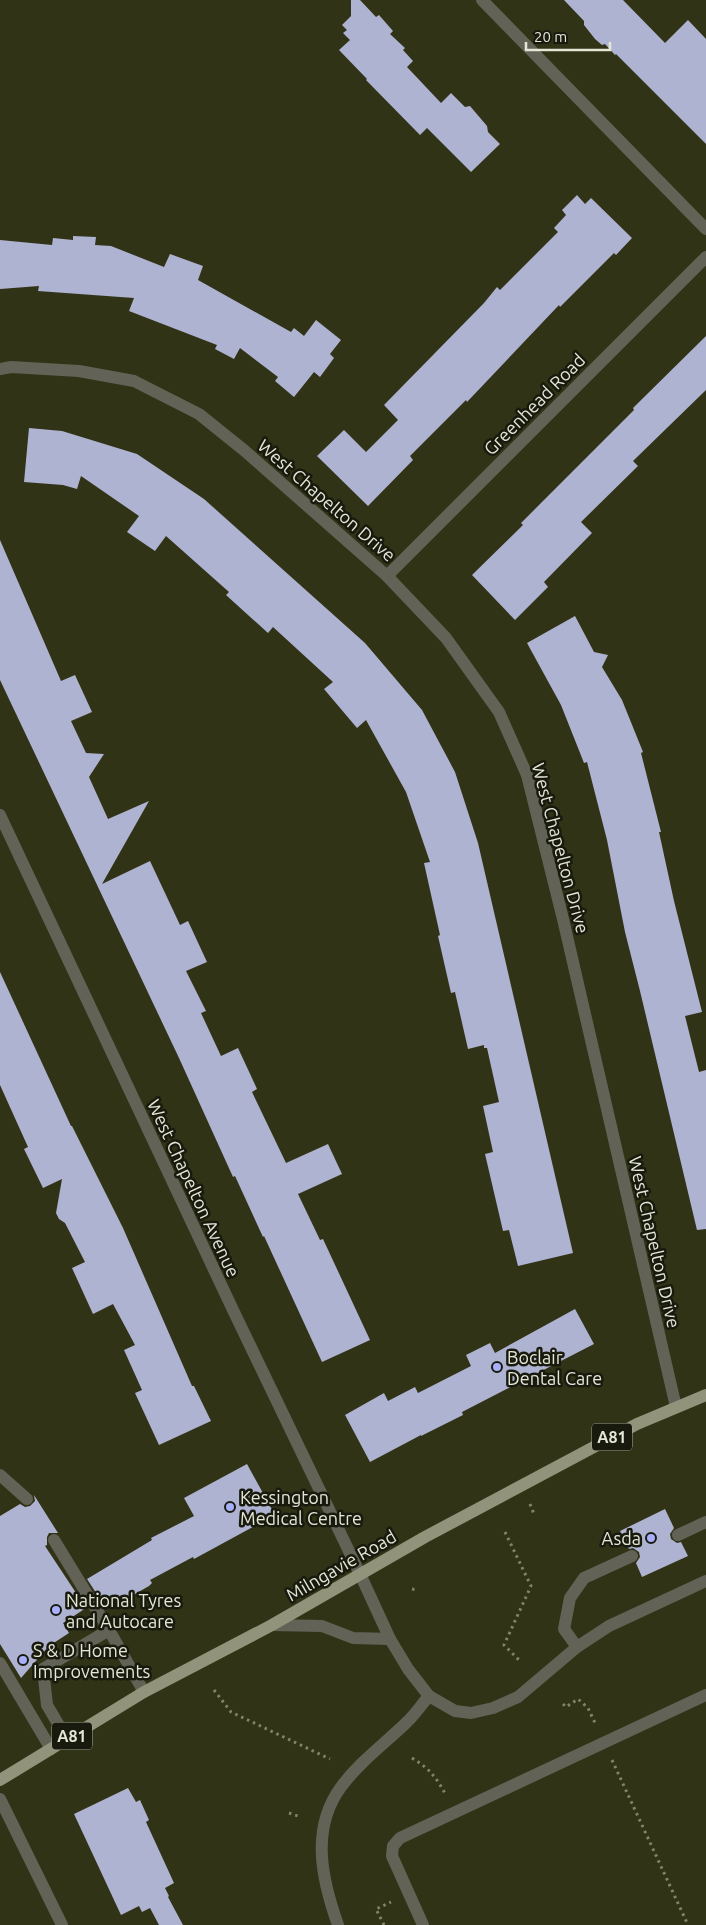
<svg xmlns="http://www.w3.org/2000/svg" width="706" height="1925" viewBox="0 0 706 1925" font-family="Ubuntu,sans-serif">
  <rect width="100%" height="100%" fill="#313317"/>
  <!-- building -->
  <g fill="#afb3d2">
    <path d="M351,0H360L376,17L379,15L393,31L390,34L405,48L403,50L413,61L407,67L441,103L451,93L465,107L470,106L487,126L488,132L500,144L471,172L427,128L420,135L366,80L367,79L339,50L350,40L343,33L347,30L342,25L351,16Z"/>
    <path d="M564,0H623L665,43L688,20L706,39V144L616,54L615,55L605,44L602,45L595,39L584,25V21Z"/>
    <path d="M577,195L585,204L591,198L632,238L616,255L614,253L560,307L559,305L467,402L466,400L410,456L413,460L368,506L317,456L344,430L366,452L398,420L384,405L484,303L497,287L500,290L558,232L554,228L566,215L562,210Z"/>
    <path d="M73,236L96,237L95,245L111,246L164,267L170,254L203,266L198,280L291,332L294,328L304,336L316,320L341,340L330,354L334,358L320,377L314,372L294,397L275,381L278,377L240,348L234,359L215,349L217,345L129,311L134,298L38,291L39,286L0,289V240L52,245L53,238L73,240Z"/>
    <path d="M706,336V390L633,461L638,466L581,522L592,533L544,582L548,587L515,620L472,575L523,525L521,523L634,410L633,408Z"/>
    <path d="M29,428L62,431L137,454L204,499L365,643L422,710L455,772L478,843L573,1253L518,1266L509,1230L503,1231L485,1154L493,1152L483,1106L499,1102L487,1048H484V1045L468,1049L455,992L451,993L438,936L440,935L424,863L430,862L406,792L366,720L357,728L324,689L333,682L273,627L268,633L226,595L229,592L166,536L155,551L127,532L139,516L81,476L77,489L63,485L24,482Z"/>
    <path d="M0,540L61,681L75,675L92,712L71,721L86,753L104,754L89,777L108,819L149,801L102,884L150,861L180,925L188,921L207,962L186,971L206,1011L201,1013L221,1056L238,1048L257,1089L252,1092L286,1163L328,1144L342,1174L298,1194L320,1240L323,1239L370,1340L322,1362L264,1236L263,1237L235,1176L233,1177L179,1058L0,680Z"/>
    <path d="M575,616L594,652L608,655L602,667L622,700L643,752L641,753L661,832H659L674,901L702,1012L685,1016L699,1072L706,1070V1229L697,1230L640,991L625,932L607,840L587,762L584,763L561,705L527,643Z"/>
    <path d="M0,972L71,1126H72L123,1228L192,1386H194L211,1421L159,1445L135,1393L142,1390L124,1350L135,1345L113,1304L93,1314L72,1268L85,1262L65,1223L59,1219L56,1213L62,1179L43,1188L24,1149L28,1147L0,1085Z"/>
    <path d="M575,1309L594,1344L462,1412L463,1415L421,1436V1435L370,1462L345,1415L384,1393L388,1401L415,1387L418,1393L471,1366L466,1355L490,1343L495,1353Z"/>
    <path d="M247,1464L275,1515L194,1559L193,1557L150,1580L152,1583L149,1586L114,1606L107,1595L100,1599L87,1579L152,1540L151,1538L194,1516L184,1498Z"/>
    <path d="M34,1495L58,1533H49L47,1537V1545L45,1546L86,1608L63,1623L69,1633L49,1646L21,1678L0,1644V1516L20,1504L25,1507L30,1506L35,1501Z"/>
    <path d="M665,1509L674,1528L670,1534L671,1539L677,1543L681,1542L688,1556L642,1577L636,1563L640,1557L639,1552L633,1548L629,1549L620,1531Z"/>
    <path d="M128,1788L136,1802L140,1800L149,1820L146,1822L174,1883L165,1888L169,1896L168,1897L183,1925H159L150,1908L142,1912L139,1906L121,1915L74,1814Z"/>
  </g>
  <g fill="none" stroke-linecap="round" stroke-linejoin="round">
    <!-- path -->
    <g stroke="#81836c" stroke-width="3" stroke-dasharray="2.5 4" stroke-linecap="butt">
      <path d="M530,1504L534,1514"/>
      <path d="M505,1532L531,1586L504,1645L520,1661"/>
      <path d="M412,1589L418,1590"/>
      <path d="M214,1690L231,1712L330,1759"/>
      <path d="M563,1704L566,1707L578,1699L588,1708L596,1725"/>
      <path d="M412,1758C430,1769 436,1777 446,1795"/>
      <path d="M612,1760L688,1925"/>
      <path d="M289,1813L301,1817"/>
      <path d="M384,1925L376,1909L391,1902"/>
    </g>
    <!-- service -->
    <g stroke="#626356" stroke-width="12">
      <path d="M0,1475L27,1499"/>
      <path d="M678,1535L706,1522"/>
      <path d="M54,1540L109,1630L144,1692"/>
      <path d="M360,1574L390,1639L408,1669L429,1696L455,1711L471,1713L493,1708L518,1697L577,1647L609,1626L706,1581"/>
      <path d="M272,1625L322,1626L353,1638L390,1639"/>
      <path d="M577,1647L564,1629L570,1598L584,1578L632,1556"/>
      <path d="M0,1663L51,1749"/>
      <path d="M67,1739L47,1705L43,1669L109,1630"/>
      <path d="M338,1925C322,1880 310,1829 341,1787C360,1761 387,1742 409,1720C416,1713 422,1704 429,1696"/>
      <path d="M423,1925L392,1856L393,1846L400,1838L706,1695"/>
    </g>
    <!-- minor -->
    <g stroke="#626356" stroke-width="12">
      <path d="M482,0L706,229"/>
      <path d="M0,369L11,367L79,371L134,381L199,414L245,451L387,576L446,638L499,712L527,775L563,919L676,1407"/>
      <path d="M387,576L706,257"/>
      <path d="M0,815L233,1310L360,1574"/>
      <path d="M0,1799L62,1925"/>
    </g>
    <!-- primary -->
    <path stroke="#91947a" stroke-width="12" d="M0,1780L144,1692L272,1625L425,1537L637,1424L706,1395"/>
  </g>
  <!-- markers -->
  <g fill="#a8b0fc" stroke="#191a0e" stroke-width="2">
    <circle cx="497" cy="1367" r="5"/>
    <circle cx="230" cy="1507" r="5"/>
    <circle cx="651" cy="1538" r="5"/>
    <circle cx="56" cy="1610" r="5"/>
    <circle cx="23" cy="1660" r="5"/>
  </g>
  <g text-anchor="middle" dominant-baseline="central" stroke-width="5" stroke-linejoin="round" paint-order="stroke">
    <!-- shield labels -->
    <g fill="#191a0e" stroke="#a7a99a" stroke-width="1">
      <rect x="592" y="1423.5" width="40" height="27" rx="4"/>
      <rect x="52" y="1722.5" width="40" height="27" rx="4"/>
    </g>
    <g font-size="16" font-weight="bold" fill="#e4e6d6">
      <text x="612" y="1437">A81</text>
      <text x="72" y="1736">A81</text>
    </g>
    <!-- street labels -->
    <g font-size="18" fill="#e4e6d6" stroke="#191a0e">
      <text transform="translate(534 404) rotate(-45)">Greenhead Road</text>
      <text transform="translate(327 500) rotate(41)">West Chapelton Drive</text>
      <text transform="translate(561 848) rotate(75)">West Chapelton Drive</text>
      <text transform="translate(194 1188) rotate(65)">West Chapelton Avenue</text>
      <text transform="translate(655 1242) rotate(77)">West Chapelton Drive</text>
      <text transform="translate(341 1565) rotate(-30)">Milngavie Road</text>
    </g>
    <!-- poi labels -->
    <g font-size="18" fill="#e4e6d6" stroke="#191a0e" text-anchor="start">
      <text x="507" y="1357">Boclair<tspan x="507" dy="21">Dental Care</tspan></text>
      <text x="240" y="1497">Kessington<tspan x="240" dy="21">Medical Centre</tspan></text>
      <text x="641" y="1538" text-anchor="end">Asda</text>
      <text x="66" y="1600">National Tyres<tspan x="66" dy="21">and Autocare</tspan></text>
      <text x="33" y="1650">S &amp; D Home<tspan x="33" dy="21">Improvements</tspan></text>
    </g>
  </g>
  <!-- scale -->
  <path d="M526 42v8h84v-8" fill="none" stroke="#e4e6d6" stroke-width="2.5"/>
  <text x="534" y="42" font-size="15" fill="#e4e6d6" stroke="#191a0e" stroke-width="4" paint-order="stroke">20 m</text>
</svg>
